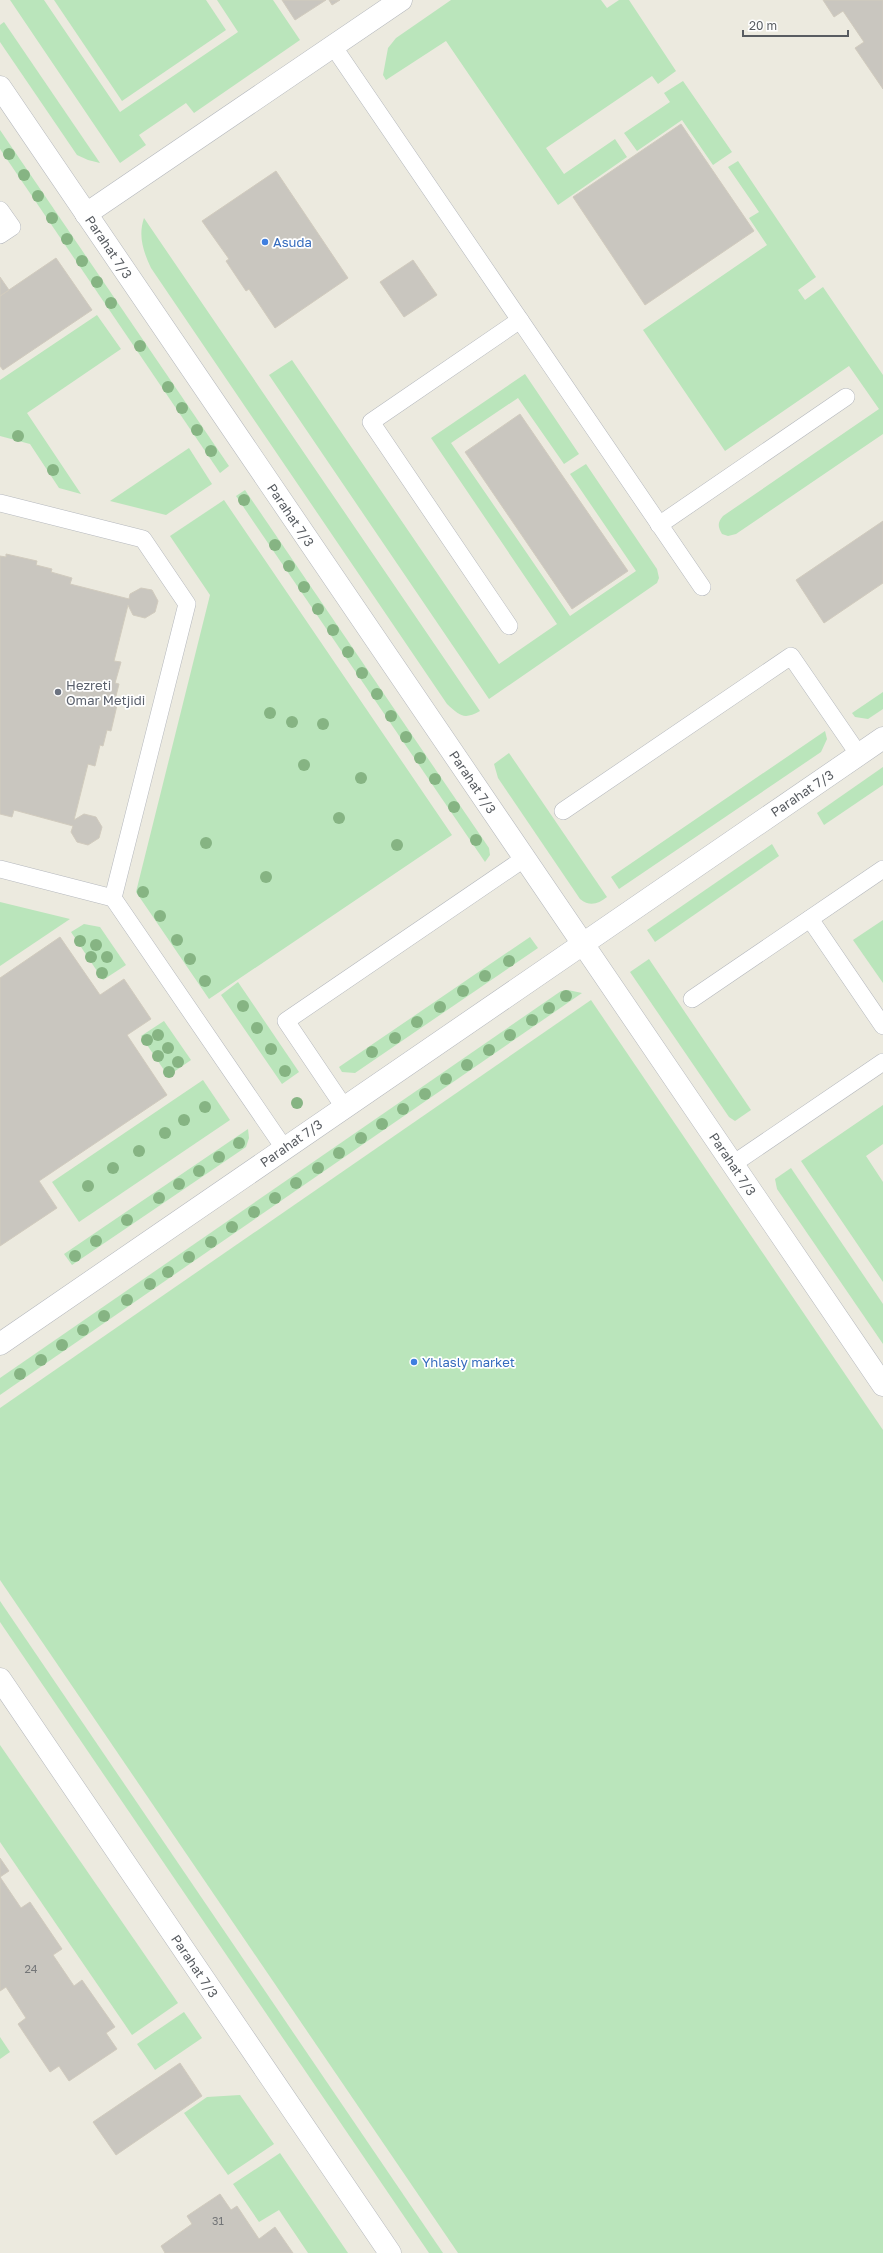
<svg xmlns="http://www.w3.org/2000/svg" width="883" height="2253" viewBox="0 0 883 2253" font-family="'Golos Text',sans-serif">
  <rect width="100%" height="100%" fill="#eceadf"/>
  <!-- green -->
  <g fill="#bae5bb">
    <path d="M10,0H44L120,112L238,32L217,0H273L300,40L194,113L186,103L139,135L146,145L120,163Z"/>
    <path d="M54,0H206L226,30L122,101Z"/>
    <path d="M451,0H601L607,8L619,0H629L676,71L658,84L652,76L546,148L564,174L615,139L627,157L558,205L446,41L386,80L383,75L388,48L396,38Z"/>
    <path d="M4,22L100,163L88,160L77,155L0,42V25Z"/>
    <path d="M683,81L732,152L713,165L682,120L637,151L624,133L670,102L664,93Z"/>
    <path d="M0,130L229,466L220,473L0,149Z"/>
    <path d="M738,161L816,277L798,290L805,300L823,287L883,375V434L736,534L728,536L722,534C718,527 717,523 723,516L879,409L849,366L725,451L643,330L767,245L749,218L759,212L728,167Z"/>
    <path d="M144,218L480,711C464,720 460,716 447,704L151,268C143,251 138,236 144,218Z"/>
    <path d="M97,315L121,349L27,413L81,494L59,488L30,444L0,436V380Z"/>
    <path d="M292,360L499,664L557,624L431,438L525,374L579,454L564,464L518,398L451,443L570,616L636,571L570,474L586,464L657,569L659,578L657,583L489,699L269,375Z"/>
    <path d="M189,448L212,484L166,515L110,501Z"/>
    <path d="M245,490L489,848L490,855L485,862L236,496Z"/>
    <path d="M224,500L452,835L209,999L136,892L210,595L170,536Z"/>
    <path d="M883,692V709L868,719L855,717L852,713Z"/>
    <path d="M825,731L827,739L821,752L619,889L611,877Z"/>
    <path d="M509,753L607,897C598,904 590,907 580,899L498,778L494,764Z"/>
    <path d="M883,767V785L824,825L817,813Z"/>
    <path d="M772,844L779,856L655,942L647,930Z"/>
    <path d="M0,902L70,919L0,966Z"/>
    <path d="M883,920V983L853,940Z"/>
    <path d="M84,924L100,927L126,965L103,980L71,932Z"/>
    <path d="M530,937L538,948L355,1073L342,1072L339,1067Z"/>
    <path d="M649,959L751,1110L735,1121L729,1117L630,972Z"/>
    <path d="M238,982L299,1072L282,1084L221,995Z"/>
    <path d="M568,990L582,993L0,1395V1378L561,991Z"/>
    <path d="M591,1000L883,1430V2253H458L0,1580V1408Z"/>
    <path d="M164,1021L191,1060L168,1076L141,1036Z"/>
    <path d="M203,1080L230,1120L79,1222L52,1182Z"/>
    <path d="M883,1105V1144L866,1156L883,1182V1282L801,1161Z"/>
    <path d="M248,1129L249,1138L246,1147L72,1265L64,1254Z"/>
    <path d="M791,1168L883,1304V1344L777,1189L775,1179Z"/>
    <path d="M0,1601L443,2253H429L0,1622Z"/>
    <path d="M0,1745L178,2003L132,2035L0,1842Z"/>
    <path d="M184,2012L202,2038L155,2070L137,2044Z"/>
    <path d="M0,2037L10,2052L0,2059Z"/>
    <path d="M240,2095L274,2144L228,2175L184,2113L207,2097Z"/>
    <path d="M280,2153L348,2253H308L279,2210L259,2222L233,2184Z"/>
  </g>
  <!-- building -->
  <g fill="#c9c6bf" stroke="#d1cbbe">
    <path d="M282,0H326L295,20Z"/>
    <path d="M329,0H340L332,5Z"/>
    <path d="M823,0H883V89L855,48L864,42L843,11L834,17Z"/>
    <path d="M681,124L754,231L645,305L573,197Z"/>
    <path d="M276,171L348,278L275,328L249,289L246,291L226,261L229,259L202,221Z"/>
    <path d="M56,258L92,310L3,370L0,366V296Z"/>
    <path d="M413,260L437,295L404,317L380,282Z"/>
    <path d="M0,277L9,290L0,296Z"/>
    <path d="M520,414L628,571L572,609L465,452Z"/>
    <path d="M883,521V583L824,623L796,580Z"/>
    <path d="M6,554L37,561L36,565L52,569L51,572L72,578L70,584L129,599L130,594L141,588L152,590L158,601L155,612L145,618L133,615L128,605L114,661L121,662L115,683L119,684L115,700L118,701L111,731L107,730L103,746L100,745L95,766L88,764L74,820L84,814L96,817L102,827L99,838L88,845L77,842L71,832L73,826L14,810L12,817L0,814V556L6,557Z"/>
    <path d="M60,937L100,995L124,979L151,1019L127,1035L167,1095L39,1181L57,1208L0,1246V978Z"/>
    <path d="M0,1858L9,1871L0,1877L21,1908L30,1902L62,1949L53,1955L74,1986L82,1980L115,2027L106,2033L117,2049L69,2081L59,2066L50,2072L18,2024L26,2018L6,1987L0,1991Z"/>
    <path d="M180,2063L202,2096L116,2155L93,2122Z"/>
    <path d="M220,2194L231,2210L237,2206L259,2239L275,2227L293,2253H165L161,2246L192,2224L187,2216Z"/>
  </g>
  <g fill="none" stroke-linecap="round" stroke-linejoin="round">
    <defs>
      <g id="lane">
        <path d="M333,46L702,587"/>
        <path d="M0,210L12,227L0,235"/>
        <path d="M0,503L143,539L187,604L113,898"/>
        <path d="M659,525L846,397"/>
        <path d="M509,626L371,422L520,320"/>
        <path d="M563,811L791,656L859,755"/>
        <path d="M0,869L113,898L284,1148"/>
        <path d="M810,919L883,1026"/>
        <path d="M692,999L883,869"/>
        <path d="M344,1107L286,1021L525,858"/>
        <path d="M733,1164L883,1062"/>
      </g>
      <g id="street">
        <path d="M0,87L883,1385"/>
        <path d="M86,214L401,0"/>
        <path d="M0,1344L883,738"/>
        <path d="M0,1679L390,2253"/>
      </g>
    </defs>
    <!-- lane casing -->
    <use href="#lane" stroke="#b5b8bd" stroke-width="18"/>
    <!-- street casing -->
    <use href="#street" stroke="#b5b8bd" stroke-width="23"/>
    <!-- lane -->
    <use href="#lane" stroke="#fff" stroke-width="17"/>
    <!-- street -->
    <use href="#street" stroke="#fff" stroke-width="22"/>
  </g>
  <!-- trees -->
  <g fill="#86b483">
    <circle cx="9" cy="154" r="6"/>
    <circle cx="24" cy="175" r="6"/>
    <circle cx="38" cy="196" r="6"/>
    <circle cx="52" cy="218" r="6"/>
    <circle cx="67" cy="239" r="6"/>
    <circle cx="82" cy="261" r="6"/>
    <circle cx="97" cy="282" r="6"/>
    <circle cx="111" cy="303" r="6"/>
    <circle cx="140" cy="346" r="6"/>
    <circle cx="168" cy="387" r="6"/>
    <circle cx="182" cy="408" r="6"/>
    <circle cx="197" cy="430" r="6"/>
    <circle cx="18" cy="436" r="6"/>
    <circle cx="211" cy="451" r="6"/>
    <circle cx="53" cy="470" r="6"/>
    <circle cx="244" cy="500" r="6"/>
    <circle cx="275" cy="545" r="6"/>
    <circle cx="289" cy="566" r="6"/>
    <circle cx="304" cy="587" r="6"/>
    <circle cx="318" cy="609" r="6"/>
    <circle cx="333" cy="630" r="6"/>
    <circle cx="348" cy="652" r="6"/>
    <circle cx="362" cy="673" r="6"/>
    <circle cx="377" cy="694" r="6"/>
    <circle cx="270" cy="713" r="6"/>
    <circle cx="391" cy="716" r="6"/>
    <circle cx="292" cy="722" r="6"/>
    <circle cx="323" cy="724" r="6"/>
    <circle cx="406" cy="737" r="6"/>
    <circle cx="420" cy="758" r="6"/>
    <circle cx="304" cy="765" r="6"/>
    <circle cx="361" cy="778" r="6"/>
    <circle cx="435" cy="779" r="6"/>
    <circle cx="454" cy="807" r="6"/>
    <circle cx="339" cy="818" r="6"/>
    <circle cx="476" cy="840" r="6"/>
    <circle cx="206" cy="843" r="6"/>
    <circle cx="397" cy="845" r="6"/>
    <circle cx="266" cy="877" r="6"/>
    <circle cx="143" cy="892" r="6"/>
    <circle cx="160" cy="916" r="6"/>
    <circle cx="177" cy="940" r="6"/>
    <circle cx="80" cy="941" r="6"/>
    <circle cx="96" cy="945" r="6"/>
    <circle cx="91" cy="957" r="6"/>
    <circle cx="107" cy="957" r="6"/>
    <circle cx="190" cy="959" r="6"/>
    <circle cx="509" cy="961" r="6"/>
    <circle cx="102" cy="973" r="6"/>
    <circle cx="485" cy="976" r="6"/>
    <circle cx="205" cy="981" r="6"/>
    <circle cx="463" cy="991" r="6"/>
    <circle cx="566" cy="996" r="6"/>
    <circle cx="243" cy="1006" r="6"/>
    <circle cx="440" cy="1007" r="6"/>
    <circle cx="549" cy="1008" r="6"/>
    <circle cx="532" cy="1020" r="6"/>
    <circle cx="417" cy="1022" r="6"/>
    <circle cx="257" cy="1028" r="6"/>
    <circle cx="158" cy="1035" r="6"/>
    <circle cx="510" cy="1035" r="6"/>
    <circle cx="395" cy="1038" r="6"/>
    <circle cx="147" cy="1040" r="6"/>
    <circle cx="168" cy="1048" r="6"/>
    <circle cx="271" cy="1049" r="6"/>
    <circle cx="489" cy="1050" r="6"/>
    <circle cx="372" cy="1052" r="6"/>
    <circle cx="158" cy="1056" r="6"/>
    <circle cx="178" cy="1062" r="6"/>
    <circle cx="467" cy="1065" r="6"/>
    <circle cx="285" cy="1071" r="6"/>
    <circle cx="169" cy="1072" r="6"/>
    <circle cx="446" cy="1079" r="6"/>
    <circle cx="425" cy="1094" r="6"/>
    <circle cx="297" cy="1103" r="6"/>
    <circle cx="205" cy="1107" r="6"/>
    <circle cx="403" cy="1109" r="6"/>
    <circle cx="184" cy="1120" r="6"/>
    <circle cx="382" cy="1124" r="6"/>
    <circle cx="165" cy="1133" r="6"/>
    <circle cx="361" cy="1138" r="6"/>
    <circle cx="239" cy="1143" r="6"/>
    <circle cx="139" cy="1151" r="6"/>
    <circle cx="339" cy="1153" r="6"/>
    <circle cx="219" cy="1157" r="6"/>
    <circle cx="113" cy="1168" r="6"/>
    <circle cx="318" cy="1168" r="6"/>
    <circle cx="199" cy="1171" r="6"/>
    <circle cx="296" cy="1183" r="6"/>
    <circle cx="179" cy="1184" r="6"/>
    <circle cx="88" cy="1186" r="6"/>
    <circle cx="159" cy="1198" r="6"/>
    <circle cx="275" cy="1198" r="6"/>
    <circle cx="254" cy="1212" r="6"/>
    <circle cx="127" cy="1220" r="6"/>
    <circle cx="232" cy="1227" r="6"/>
    <circle cx="96" cy="1241" r="6"/>
    <circle cx="211" cy="1242" r="6"/>
    <circle cx="75" cy="1256" r="6"/>
    <circle cx="189" cy="1257" r="6"/>
    <circle cx="168" cy="1272" r="6"/>
    <circle cx="150" cy="1284" r="6"/>
    <circle cx="127" cy="1300" r="6"/>
    <circle cx="104" cy="1316" r="6"/>
    <circle cx="83" cy="1330" r="6"/>
    <circle cx="62" cy="1345" r="6"/>
    <circle cx="41" cy="1360" r="6"/>
    <circle cx="20" cy="1374" r="6"/>
  </g>
  <!-- markers -->
  <g fill="#3f7fe0" stroke="#fff" stroke-width="1.5">
    <circle cx="265" cy="242" r="4"/>
    <circle cx="414" cy="1362" r="4"/>
  </g>
  <circle fill="#6b7280" stroke="#fff" stroke-width="1.5" cx="58" cy="692" r="4"/>
  <g text-anchor="middle" dominant-baseline="central" stroke-width="3.5" stroke-linejoin="round" paint-order="stroke">
    <!-- number labels -->
    <g font-size="11" fill="#747678">
      <text x="31" y="1968">24</text>
      <text x="218" y="2220">31</text>
    </g>
    <!-- shop labels -->
    <g font-size="13" fill="#366cbe" stroke="#fff" text-anchor="start">
      <text x="273" y="242">Asuda</text>
      <text x="422" y="1362">Yhlasly market</text>
    </g>
    <!-- street labels -->
    <g font-size="13" fill="#585c61" stroke="#fff">
      <text transform="translate(109 247) rotate(56)">Parahat 7/3</text>
      <text transform="translate(291 515) rotate(56)">Parahat 7/3</text>
      <text transform="translate(473 782) rotate(56)">Parahat 7/3</text>
      <text transform="translate(802 793) rotate(-34)">Parahat 7/3</text>
      <text transform="translate(291 1143) rotate(-35)">Parahat 7/3</text>
      <text transform="translate(733 1164) rotate(56)">Parahat 7/3</text>
      <text transform="translate(195 1966) rotate(56)">Parahat 7/3</text>
    </g>
    <!-- worship labels -->
    <g font-size="13" fill="#5b616d" stroke="#fff" text-anchor="start">
      <text x="66" y="685">Hezreti<tspan x="66" dy="15">Omar Metjidi</tspan></text>
    </g>
  </g>
  <!-- scale -->
  <path d="M743 30v6h105v-6" fill="none" stroke="#585c61" stroke-width="2"/>
  <text x="749" y="30" font-size="12" fill="#585c61" stroke="#ffffff" stroke-width="3" paint-order="stroke">20 m</text>
</svg>
